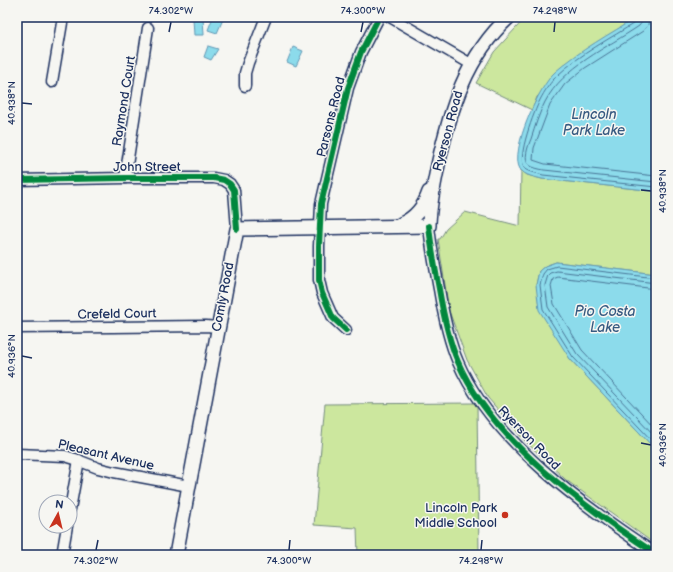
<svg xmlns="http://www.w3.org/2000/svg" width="673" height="572" viewBox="0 0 673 572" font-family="'Balsamiq Sans',sans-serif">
  <rect width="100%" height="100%" fill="#f6f6f2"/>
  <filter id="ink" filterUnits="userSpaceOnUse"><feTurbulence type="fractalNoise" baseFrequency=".025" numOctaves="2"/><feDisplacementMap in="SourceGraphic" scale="8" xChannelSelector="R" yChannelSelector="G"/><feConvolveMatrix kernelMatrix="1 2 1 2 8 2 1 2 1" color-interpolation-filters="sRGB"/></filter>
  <g filter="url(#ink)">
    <!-- green -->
    <g fill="#cce79e" stroke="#748b7e">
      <path d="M526,17H637L576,56L537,97L532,110L476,83L494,52Z"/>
      <path d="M521,170L527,175L542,179L656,191V274L556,262L545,266L539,271L536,285L570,359L656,450V545L566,480L523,439L488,398L467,360L449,311L438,239H440L446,229L465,212L520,226Z"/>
      <path d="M475,403L477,405L479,555H358L357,528L314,525L325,404Z"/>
    </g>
    <!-- water -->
    <g fill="#8cdbeb" stroke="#5f96b3">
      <path d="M213,17H224L217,33L208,30Z"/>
      <path d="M637,17H656V191L542,179C535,177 525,176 520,169C509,151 540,85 555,72C580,50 610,34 637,17Z"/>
      <path d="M203,18L204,35H194L193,19Z"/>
      <path d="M208,46L218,49L211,60L204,57Z"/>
      <path d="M293,47L303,51L296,66L287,62Z"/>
      <path d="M556,262L656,274V450L570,359L539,310L536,285L539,271L545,266Z"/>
    </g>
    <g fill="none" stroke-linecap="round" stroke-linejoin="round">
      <!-- shore -->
      <g stroke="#487496" stroke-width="1">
        <path d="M638,17L636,22C611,38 580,54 558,75C551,81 544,92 540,100C534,112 517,156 524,167C527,172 537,173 543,175L656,187"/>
        <path d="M643,17L642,22L639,26C608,47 563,67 545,102C539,113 535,127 531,139C528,146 523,160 529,165C533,168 539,169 544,170L656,182"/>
        <path d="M649,17L648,25L643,31L585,68L565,84L550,105L534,148L533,160L545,164L656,176"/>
        <path d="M656,278L557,266L547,269L543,274L540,285L543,309L573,357L656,445"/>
        <path d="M656,283L557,271L550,273L548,275L545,285L548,307L577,354L656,437"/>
        <path d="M656,289L558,277L553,279L551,286L554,304L582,350L656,429"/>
      </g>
      <defs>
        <g id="minor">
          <path d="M390,17L471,64"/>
          <path d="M52,82L63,17"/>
          <path d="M245,86V73L248,63L266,17"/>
          <path d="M125,178L148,28"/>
          <path d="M17,180L125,178H214L224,180L230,184L234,190L237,229"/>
          <path d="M429,226C431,247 435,268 439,289C443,313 448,339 458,362C492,441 586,508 656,554"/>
          <path d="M17,328L206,326L218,327"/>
          <path d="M346,330L333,318L322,293L319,280V246L321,204L348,88L361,52L379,17"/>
          <path d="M17,454L65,456L75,459L98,468L114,472L189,486"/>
          <path d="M70,509L79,460"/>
          <path d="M62,555L67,526"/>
        </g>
        <g id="major">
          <path d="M401,224C415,218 424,207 429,192"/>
          <path d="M176,555L237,229L429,226C429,206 434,185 438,165C450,110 466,56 509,17"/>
        </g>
      </defs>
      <!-- minor casing -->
      <use href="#minor" stroke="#1b2f5e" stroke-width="13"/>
      <!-- major casing -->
      <use href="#major" stroke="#1b2f5e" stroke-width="16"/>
      <!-- minor -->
      <use href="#minor" stroke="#f6f6f2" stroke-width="10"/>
      <!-- major -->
      <use href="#major" stroke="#f6f6f2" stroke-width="13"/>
      <defs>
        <g id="cycleway">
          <path d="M17,180L125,178H214L224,180L230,184L234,190L237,229"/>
          <path d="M429,226C431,247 435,268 439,289C443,313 448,339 458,362C492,441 586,508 656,554"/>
          <path d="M346,330L333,318L322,293L319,280V246L321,204L348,88L361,52L379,17"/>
        </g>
      </defs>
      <!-- cycleway casing -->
      <use href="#cycleway" stroke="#f6f6f2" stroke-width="8"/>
      <!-- cycleway -->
      <use href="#cycleway" stroke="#00873e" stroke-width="6"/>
    </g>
  </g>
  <!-- ticks -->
  <path fill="none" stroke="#1b2f5e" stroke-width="1.5" d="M169,32L171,22M361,32L363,22M554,32L555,22M22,103L32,104M641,190L651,191M22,356L32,358M641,443L651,445M96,550L98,540M289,550L290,540M481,550L482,540"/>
  <!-- markers -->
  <circle fill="#c8321e" stroke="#f6f6f2" stroke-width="1.5" cx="505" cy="515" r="4"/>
  <g text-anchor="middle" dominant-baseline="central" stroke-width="3" stroke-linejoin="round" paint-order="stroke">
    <!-- street labels -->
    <g font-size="13" fill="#1b2f5e" stroke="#f6f6f2">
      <text transform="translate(124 101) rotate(-81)">Raymond Court</text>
      <text transform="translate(331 117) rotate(-76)">Parsons Road</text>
      <text transform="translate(448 131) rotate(-75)">Ryerson Road</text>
      <text x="147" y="167">John Street</text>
      <text transform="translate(223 297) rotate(-79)">Comly Road</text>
      <text transform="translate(117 314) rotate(-1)">Crefeld Court</text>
      <text transform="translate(529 438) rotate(46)">Ryerson Road</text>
      <text transform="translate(106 455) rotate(13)">Pleasant Avenue</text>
    </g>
    <!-- poi labels -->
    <g font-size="13" fill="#1b2f5e" stroke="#f6f6f2" text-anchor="end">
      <text x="497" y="508">Lincoln Park<tspan x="497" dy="15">Middle School</tspan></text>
    </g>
    <!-- water labels -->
    <g font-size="14" font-style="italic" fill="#375a81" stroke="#f6f6f2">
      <text x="594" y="114">Lincoln<tspan x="594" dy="16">Park Lake</tspan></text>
      <text x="605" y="311">Pio Costa<tspan x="605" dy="16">Lake</tspan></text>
    </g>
  </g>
  <!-- margin -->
  <rect width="673" height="572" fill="none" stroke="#f6f6f2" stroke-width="44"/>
  <!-- north arrow -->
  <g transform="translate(58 514) rotate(8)"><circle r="19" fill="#f6f6f2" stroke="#9ea6b7"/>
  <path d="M0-3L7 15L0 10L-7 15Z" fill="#c8321e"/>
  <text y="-6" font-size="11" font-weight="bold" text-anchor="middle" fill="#1b2f5e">N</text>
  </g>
  <rect x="22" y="22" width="629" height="528" fill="none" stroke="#1b2f5e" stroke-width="1.5"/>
  <g font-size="10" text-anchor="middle" fill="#1b2f5e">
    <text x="171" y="14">74.302°W</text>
    <text x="363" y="14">74.300°W</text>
    <text x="555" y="14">74.298°W</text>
    <text transform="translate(11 103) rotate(-90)" y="4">40.938°N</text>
    <text transform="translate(662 191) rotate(-90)" y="4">40.938°N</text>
    <text transform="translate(11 356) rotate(-90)" y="4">40.936°N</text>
    <text transform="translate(662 445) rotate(-90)" y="4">40.936°N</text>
    <text x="96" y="564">74.302°W</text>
    <text x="289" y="564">74.300°W</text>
    <text x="481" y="564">74.298°W</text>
  </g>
</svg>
